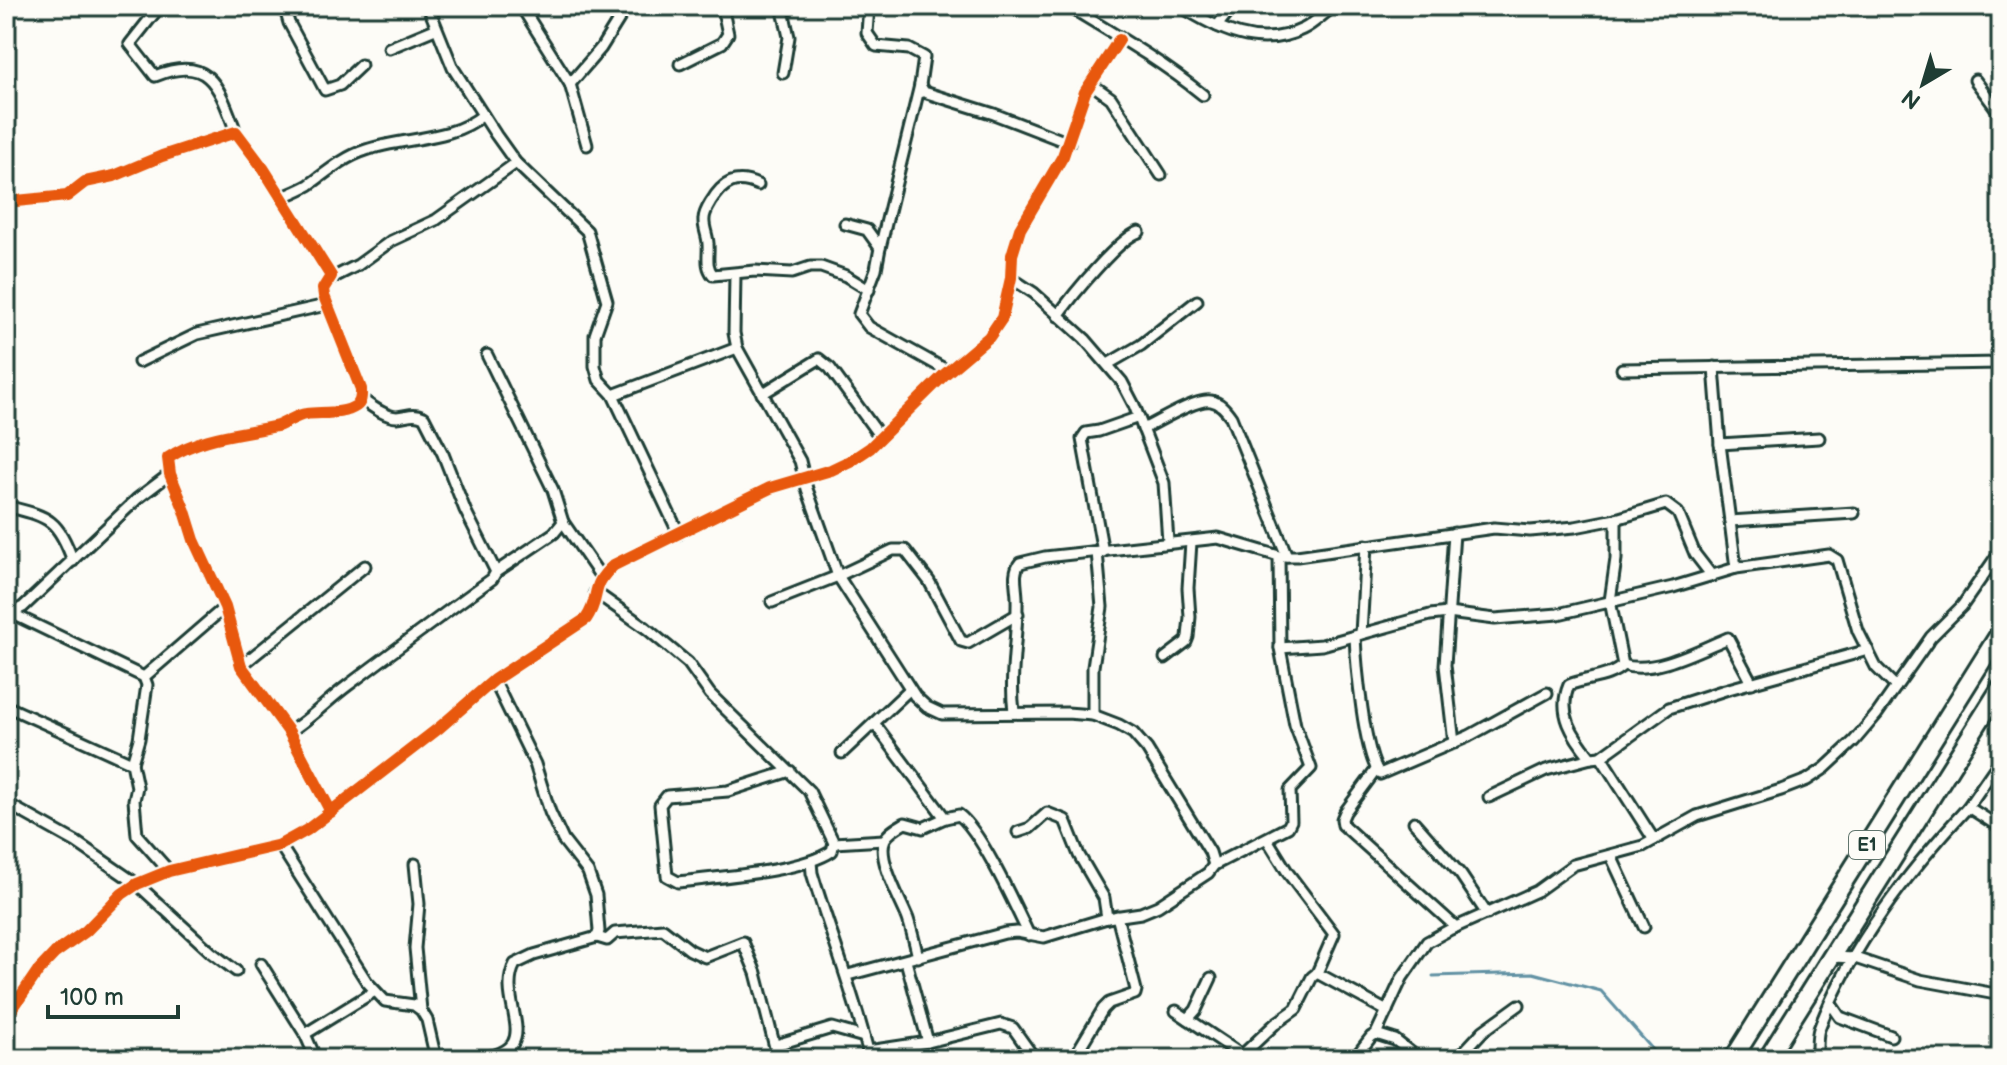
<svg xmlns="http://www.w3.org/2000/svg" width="2007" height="1065" viewBox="0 0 2007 1065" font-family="'Balsamiq Sans',sans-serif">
  <rect width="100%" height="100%" fill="#fdfcf7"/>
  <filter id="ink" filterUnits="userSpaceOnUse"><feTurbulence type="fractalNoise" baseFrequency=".0125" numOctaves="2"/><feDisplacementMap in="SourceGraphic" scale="16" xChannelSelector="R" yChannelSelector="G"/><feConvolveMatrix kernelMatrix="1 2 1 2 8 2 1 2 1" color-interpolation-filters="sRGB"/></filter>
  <g filter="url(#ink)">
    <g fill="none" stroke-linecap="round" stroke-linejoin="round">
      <!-- stream -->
      <path stroke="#6292a4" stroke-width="3" d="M1433,976L1533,973L1601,991L1661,1059"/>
      <defs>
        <g id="street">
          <path d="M160,6L130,44L155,76C210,54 219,87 236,132"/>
          <path d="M284,6L289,23L325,90L340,85L361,65"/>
          <path d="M428,6L453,68L496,135L516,163L587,231L607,301L595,335V366L599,380L613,395L679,534"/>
          <path d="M521,6L570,84L587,145"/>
          <path d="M782,6L789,37L783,73"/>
          <path d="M869,6L867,33L876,46L909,49L924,57L920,85L924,92L994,114L1069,143"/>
          <path d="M1068,6C1114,34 1161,61 1203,95"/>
          <path d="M1180,6C1219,29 1258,51 1303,29C1314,24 1324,13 1334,6"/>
          <path d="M1217,26L1233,6"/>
          <path d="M389,48L435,29"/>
          <path d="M680,64L722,43L728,34L722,6"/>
          <path d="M1975,80L2001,115"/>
          <path d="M1090,83L1111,98L1161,175"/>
          <path d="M570,84L601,48L627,6"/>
          <path d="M758,185C736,175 723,182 711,202C708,207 704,213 704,219C703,227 708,236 708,244C709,256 705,265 713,275L755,271L792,273L810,267H821L846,276L869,290"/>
          <path d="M281,198C290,194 300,190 309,185C327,172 344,157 366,150C405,137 452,141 483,115"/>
          <path d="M6,202L67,196L85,182L114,176L162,156L236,132L263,168L331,276L323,289L324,296L361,389C361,395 362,402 356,406C343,415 321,412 306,414C296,415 287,423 277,426C241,434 200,436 168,458L170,474L185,511L194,540L225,607L241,666L289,732L331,812"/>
          <path d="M845,224L867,230L880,248L876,269L859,314L869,327L948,371"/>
          <path d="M880,248L920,85"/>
          <path d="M735,274L734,333L737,348L800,461L807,489L838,576L915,696L927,707L942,714L1067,713L1093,715L1119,725L1133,733L1147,749L1210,852L1214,865"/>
          <path d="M1011,278L1034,293L1085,339L1122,382L1134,405L1164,483L1168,542"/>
          <path d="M330,279L358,265L391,241L436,220L516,163"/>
          <path d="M1058,316C1071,297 1119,238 1139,232"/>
          <path d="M487,355L553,490L563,522L554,533L496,572"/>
          <path d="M139,362L197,334L326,305"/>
          <path d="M1108,364L1141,345L1197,301"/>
          <path d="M1714,367L1720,444L1736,568"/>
          <path d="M1622,369L2001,363"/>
          <path d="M762,394L819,359L830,368L881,438"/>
          <path d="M613,395L737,348"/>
          <path d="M1143,429C1158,422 1196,398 1211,401C1220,402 1226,410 1231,417L1287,556"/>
          <path d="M1720,444L1819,438"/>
          <path d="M6,506C48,517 57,517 73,561"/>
          <path d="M1616,519V559L1610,601L1623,665C1611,678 1585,678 1569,685C1557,713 1573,736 1591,758L1601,757L1669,708L1725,690L1868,650"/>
          <path d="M1730,521L1854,513"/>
          <path d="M563,522L601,577"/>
          <path d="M1103,552L1082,439L1086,433L1099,431L1139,417"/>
          <path d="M595,592L646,628L688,663L710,694L809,791L834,843L832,851C801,872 717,877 678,882L667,876L660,805L667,796L728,791L790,771"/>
          <path d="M772,602L838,576L893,550H905L929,581L961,641L968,643L1018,614"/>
          <path d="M11,613L144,677L147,685L139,739L132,763"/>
          <path d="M6,620L11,613L23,607L137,499L170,474"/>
          <path d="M1361,634L1366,545"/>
          <path d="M1355,636C1356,662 1364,756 1380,774L1469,736L1547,693"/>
          <path d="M1280,648L1322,645L1430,615L1448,613L1495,619L1558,614L1673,587L1736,568L1829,555L1837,560L1858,631L1876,667L1896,687"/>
          <path d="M1165,658L1186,642L1188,637L1190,617L1188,588L1191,542"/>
          <path d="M1623,665C1653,675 1699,650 1728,638L1752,683"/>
          <path d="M241,666L365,566"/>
          <path d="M144,677L225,607"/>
          <path d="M494,680L535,764L550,812L563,840L588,872L596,895L599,931L597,937"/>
          <path d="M6,706L132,763L137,787L134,800L137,835L169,871"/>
          <path d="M1014,712C1009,673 1018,637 1017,599C1017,587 1012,572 1020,563L1045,557L1218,538L1279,556H1297L1494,528L1530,531L1575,527L1616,519L1666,504L1678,513L1695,554L1712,576"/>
          <path d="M1093,715V667L1102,607L1097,552"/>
          <path d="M874,723L945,818L923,828L905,823C898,827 889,832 885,839C876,858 901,901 908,919C912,931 915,944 918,957"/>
          <path d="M289,732C310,719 327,701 347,686C395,650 443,614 492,579L496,572L465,510L443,454L424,417C413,412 408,416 397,417C385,417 370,405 360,398"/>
          <path d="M1454,743L1445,665L1454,533"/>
          <path d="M842,753L910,689"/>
          <path d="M1601,757L1654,840"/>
          <path d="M1376,770L1345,812L1342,819L1343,825L1456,927"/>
          <path d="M1489,797L1546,770L1591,758"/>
          <path d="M6,803L76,842L137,884L211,952L236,971"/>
          <path d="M1968,807L2001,759"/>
          <path d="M945,818L959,815C981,831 1016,908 1029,935"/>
          <path d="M1414,822L1461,875L1487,914"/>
          <path d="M1018,832L1030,828L1047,813L1065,820L1079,855L1104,898L1107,918"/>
          <path d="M834,843L884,840"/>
          <path d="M280,845L367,982L385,1001L414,1005L421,1010L427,1020L436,1059"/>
          <path d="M1611,856L1644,927"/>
          <path d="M811,862L812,873C831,936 855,996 870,1059"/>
          <path d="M415,864L419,904L415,948L421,1010"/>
          <path d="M1832,957L1855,958L1920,980L2001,995"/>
          <path d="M906,961L928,1042"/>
          <path d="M261,964L305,1034L316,1059"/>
          <path d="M1317,973L1387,1011"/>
          <path d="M848,975L1005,933L1017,932L1044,937L1107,918L1141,913L1158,906L1208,873L1214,865L1288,827L1291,821L1290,790L1311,768L1295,725L1280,648L1279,556"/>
          <path d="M1831,1004L1840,1017L1891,1036"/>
          <path d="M1176,1011L1248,1059"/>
          <path d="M6,1018L38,971L55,953L86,931L122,894L137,884L169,871L280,845L307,830L439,728L494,680L586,619C602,596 588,588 614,565L770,488L831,470L852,460L870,448L944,375L989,337L1002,318L1011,278L1012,255L1020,229L1063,156L1085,92L1119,40"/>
          <path d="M1188,1019L1196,1010L1211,978"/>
          <path d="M305,1034L375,991"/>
          <path d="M1376,1034L1402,978L1427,942L1449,930L1537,891L1573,865L1643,846L1697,816L1781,790L1807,780L1825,768L1854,741L1877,714L1931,637L1962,606L2001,550"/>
          <path d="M776,1045L832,1028L864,1037"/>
          <path d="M868,1051L928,1042L1001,1024L1013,1028L1035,1059"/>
          <path d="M465,1059C556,1056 493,1005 515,964L534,955L597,937L607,940L615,933L663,929L690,950L705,957L743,942L756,973L778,1059"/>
          <path d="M1073,1059L1103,1009L1109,1003L1135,994L1136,990L1117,916"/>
          <path d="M1238,1059L1275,1024L1296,1009L1312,977L1317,973L1334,934L1288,873L1267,839"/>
          <path d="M1354,1059L1371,1037L1376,1034L1395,1040L1419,1059"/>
          <path d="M1457,1059L1483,1031L1519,1005"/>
          <path d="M1816,1059C1818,1049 1816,1038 1819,1029C1851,945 1908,872 1968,807L2001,828"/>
        </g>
        <g id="highway">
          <path d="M1733,1059L2001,631"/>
          <path d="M1767,1059L2001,687"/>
        </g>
      </defs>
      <!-- street casing -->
      <use href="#street" stroke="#1f3d34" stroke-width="15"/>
      <!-- highway casing -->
      <use href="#highway" stroke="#1f3d34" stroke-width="22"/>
      <!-- street -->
      <use href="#street" stroke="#fdfcf7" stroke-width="9"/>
      <!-- highway -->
      <use href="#highway" stroke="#fdfcf7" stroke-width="16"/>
      <defs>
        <g id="cycleway">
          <path d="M6,202L67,196L85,182L114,176L162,156L236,132L263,168L331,276L323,289L324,296L361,389C361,395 362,402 356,406C343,415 321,412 306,414C296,415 287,423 277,426C241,434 200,436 168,458L170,474L185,511L194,540L225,607L241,666L289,732L331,812"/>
          <path d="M6,1018L38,971L55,953L86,931L122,894L137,884L169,871L280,845L307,830L439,728L494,680L586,619C602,596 588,588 614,565L770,488L831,470L852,460L870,448L944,375L989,337L1002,318L1011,278L1012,255L1020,229L1063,156L1085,92L1119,40"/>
        </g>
      </defs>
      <!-- cycleway casing -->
      <use href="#cycleway" stroke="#fdfcf7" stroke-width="17"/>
      <!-- cycleway -->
      <use href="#cycleway" stroke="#e8590c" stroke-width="12"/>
    </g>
  </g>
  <g text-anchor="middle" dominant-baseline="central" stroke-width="6" stroke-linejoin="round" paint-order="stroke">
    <!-- shield labels -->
    <rect fill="#fdfcf7" stroke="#62766e" stroke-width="2" x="1849" y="831" width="36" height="28" rx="6"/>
    <g font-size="18" font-weight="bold" fill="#1f3d34">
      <text x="1867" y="845">E1</text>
    </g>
  </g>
  <!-- margin -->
  <rect width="2007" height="1065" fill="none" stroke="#fdfcf7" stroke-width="32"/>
  <rect x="16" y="16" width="1975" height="1033" fill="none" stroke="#1f3d34" stroke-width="3" filter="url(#ink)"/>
  <!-- north arrow -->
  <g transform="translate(1923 84) rotate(218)" stroke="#fdfcf7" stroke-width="6" paint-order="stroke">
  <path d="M0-6L14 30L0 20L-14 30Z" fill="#1f3d34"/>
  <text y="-12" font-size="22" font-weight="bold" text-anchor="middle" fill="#1f3d34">N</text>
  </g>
  <!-- scale -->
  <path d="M48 1005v12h130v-12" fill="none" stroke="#1f3d34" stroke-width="4"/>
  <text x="60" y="1005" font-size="24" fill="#1f3d34" stroke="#fdfcf7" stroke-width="6" paint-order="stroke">100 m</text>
</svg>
